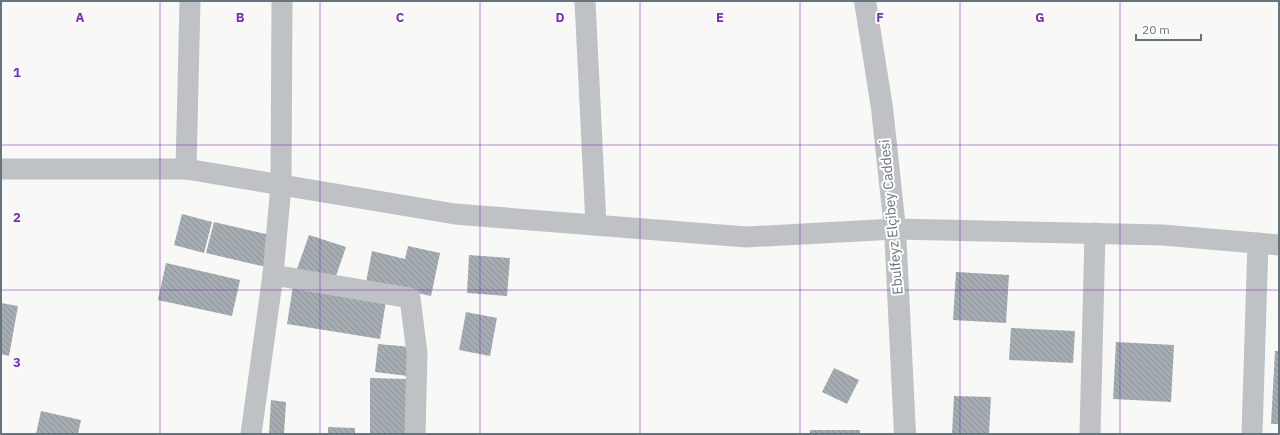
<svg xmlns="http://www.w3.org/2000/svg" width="1280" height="435" viewBox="0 0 1280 435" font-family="'IBM Plex Sans',sans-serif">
  <defs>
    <pattern id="building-back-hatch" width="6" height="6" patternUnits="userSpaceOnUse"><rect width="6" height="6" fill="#a6adb2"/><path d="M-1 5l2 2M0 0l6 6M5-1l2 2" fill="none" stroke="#8b9196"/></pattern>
  </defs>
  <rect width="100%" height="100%" fill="#f8f8f6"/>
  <!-- building -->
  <g fill="url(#building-back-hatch)">
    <path d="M182,214L212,222L204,253L174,245Z"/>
    <path d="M214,222L274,236L266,267L206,253Z"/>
    <path d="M309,235L346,247L334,282L297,269Z"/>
    <path d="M408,246L440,253L431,296L366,282L372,251L405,259Z"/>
    <path d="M469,255L510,258L507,296L467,293Z"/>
    <path d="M166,263L240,280L232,316L158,300Z"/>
    <path d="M956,272L1009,275L1006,323L953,320Z"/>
    <path d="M293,286L386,301L380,339L287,324Z"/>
    <path d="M1,303L18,306L9,356L1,354Z"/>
    <path d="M466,312L497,318L490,356L459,350Z"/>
    <path d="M1011,328L1075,331L1073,363L1009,360Z"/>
    <path d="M1116,342L1174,345L1171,402L1113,399Z"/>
    <path d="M378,344L411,347L408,376L375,372Z"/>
    <path d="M1275,351H1279V424H1271Z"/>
    <path d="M834,368L859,380L847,404L822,392Z"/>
    <path d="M370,378L406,379V434H370Z"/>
    <path d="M954,396L991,397L989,434H952Z"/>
    <path d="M271,400L286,402L284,434H269Z"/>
    <path d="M41,411L81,420L78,434H36Z"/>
    <path d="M328,427L355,428V434H328Z"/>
    <rect x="810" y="430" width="50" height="4"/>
  </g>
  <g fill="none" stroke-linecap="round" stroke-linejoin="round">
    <!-- minor -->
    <g stroke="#bec2c5" stroke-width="21">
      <path d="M282,1L281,185L273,275L410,298L417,353L415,434"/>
      <path d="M585,1L596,225"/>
      <path d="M1,169H186L455,214L746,237L895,229L1163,235L1279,245"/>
      <path d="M186,169L190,1"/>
      <path d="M251,434L273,275"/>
      <path d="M1090,434L1095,233"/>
      <path d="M1252,434L1258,243"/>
    </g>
    <!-- tertiary -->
    <path stroke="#bec2c5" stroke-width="22" d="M865,1L882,108L895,229L905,434"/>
  </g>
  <!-- grid -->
  <path fill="none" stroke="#7b2cbf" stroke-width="1" stroke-opacity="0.55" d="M160,1V434M320,1V434M480,1V434M640,1V434M800,1V434M960,1V434M1120,1V434M1,145H1279M1,290H1279"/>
  <g text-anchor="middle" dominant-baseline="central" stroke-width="4" stroke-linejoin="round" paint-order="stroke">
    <!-- street labels -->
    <g font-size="14" fill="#66747d" stroke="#fff">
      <text transform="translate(891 217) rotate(-95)">Ebulfeyz Elçibey Caddesi</text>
    </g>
  </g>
  <g font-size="13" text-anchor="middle" font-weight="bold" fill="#7b2cbf" stroke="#fff" stroke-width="4" stroke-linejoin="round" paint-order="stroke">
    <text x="80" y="22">A</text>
    <text x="240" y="22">B</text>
    <text x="400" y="22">C</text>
    <text x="560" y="22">D</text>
    <text x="720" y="22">E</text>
    <text x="880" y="22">F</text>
    <text x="1040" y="22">G</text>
    <text x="17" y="77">1</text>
    <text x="17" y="222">2</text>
    <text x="17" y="367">3</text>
  </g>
  <!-- border -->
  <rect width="1280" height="435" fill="none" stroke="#66747d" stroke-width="4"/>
  <!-- scale -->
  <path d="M1136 34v6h65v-6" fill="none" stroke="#66747d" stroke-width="2"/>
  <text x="1142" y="34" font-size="12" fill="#66747d" stroke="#ffffff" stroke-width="3" paint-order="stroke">20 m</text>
</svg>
